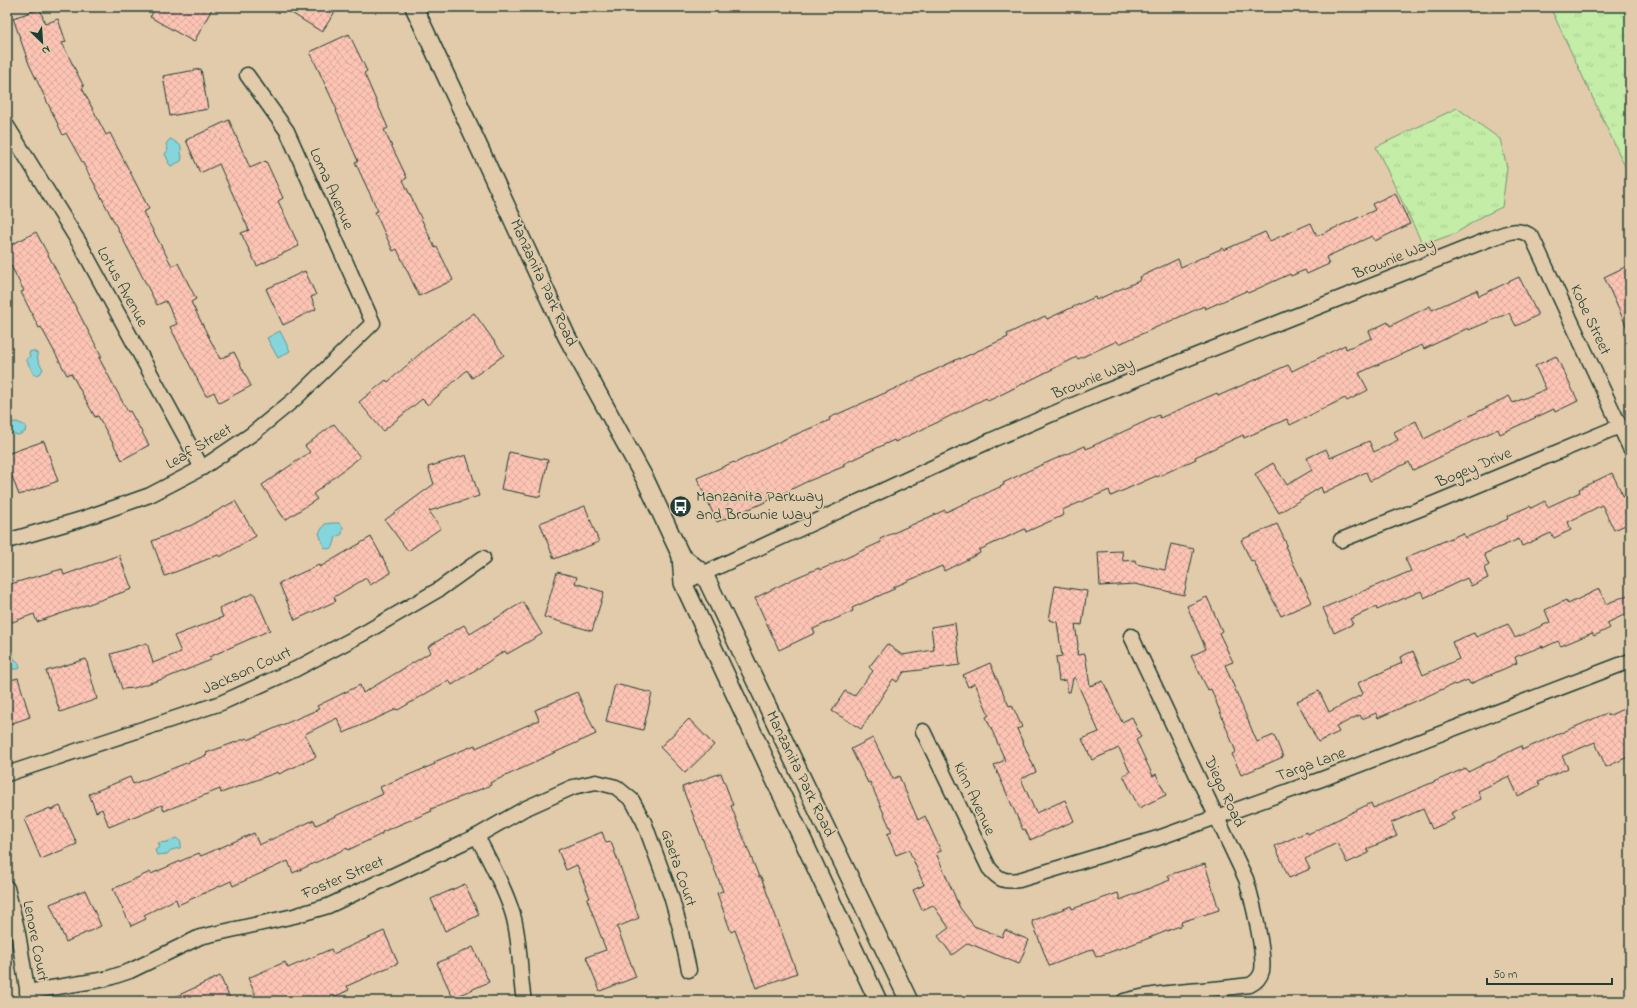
<svg xmlns="http://www.w3.org/2000/svg" width="1637" height="1008" viewBox="0 0 1637 1008" font-family="'Indie Flower',sans-serif">
  <defs>
    <pattern id="grass-tufts" width="24" height="20" patternUnits="userSpaceOnUse"><rect width="24" height="20" fill="#c4eda8"/><path d="M3 7l-1-3M5 7V3M7 7l1-3M15 17l-1-3M17 17v-4M19 17l1-3" fill="none" stroke="#a8cc91"/></pattern>
    <pattern id="building-cross-hatch" width="8" height="8" patternUnits="userSpaceOnUse"><rect width="8" height="8" fill="#fdc4b4"/><path d="M0 0l8 8M0 8l8-8" fill="none" stroke="#d8a99b"/></pattern>
  </defs>
  <rect width="100%" height="100%" fill="#e1cbaa"/>
  <filter id="ink" filterUnits="userSpaceOnUse"><feTurbulence type="fractalNoise" baseFrequency=".025" numOctaves="2"/><feDisplacementMap in="SourceGraphic" scale="8" xChannelSelector="R" yChannelSelector="G"/><feConvolveMatrix kernelMatrix="1 2 1 2 8 2 1 2 1" color-interpolation-filters="sRGB"/></filter>
  <g filter="url(#ink)">
    <!-- grass -->
    <g fill="url(#grass-tufts)" stroke="#72956e">
      <path d="M1550,7H1630V177Z"/>
      <path d="M1457,108L1500,139L1507,168L1502,207L1483,216L1456,233L1423,245L1376,147Z"/>
    </g>
    <!-- water -->
    <g fill="#85d6dc" stroke="#5c9999">
      <path d="M171,139L181,146V153L182,157L181,161L171,166L169,164L168,160L165,154L168,150L166,144L169,140Z"/>
      <path d="M280,331L290,351L278,358L267,338Z"/>
      <path d="M33,351L37,353L38,361L43,369L40,374L34,375L26,359L30,357L29,352Z"/>
      <path d="M17,422L26,426L25,432L18,435L7,432V423Z"/>
      <path d="M332,523H339L343,527L342,534L336,537L333,547L328,549L324,547L319,533L325,524Z"/>
      <path d="M13,655L14,659L18,662L20,668L19,669H12L7,671V658Z"/>
      <path d="M176,838L181,842L180,848L171,850L167,854L157,855L155,850L160,847L158,843L167,842Z"/>
    </g>
    <!-- building -->
    <g fill="url(#building-cross-hatch)" stroke="#1f3d34">
      <path d="M156,7H213L194,42L150,17Z"/>
      <path d="M282,7H338L322,32Z"/>
      <path d="M40,9L45,24L58,19L66,42L62,43L84,87L82,88L106,135L110,133L149,209L143,212L172,266L178,263L196,299L191,302L220,359L234,352L251,386L219,403L214,392L206,396L170,327L177,324L166,301L157,305L95,185L66,133L63,135L29,64L13,18Z"/>
      <path d="M349,34L367,71L364,73L388,128L384,130L407,178L403,180L435,248L437,247L453,280L419,296L397,249L393,251L375,212L378,211L355,162L358,161L336,111L337,110L310,52Z"/>
      <path d="M201,69L208,109L170,116L163,76Z"/>
      <path d="M229,120L250,168L266,161L283,198L278,201L299,246L257,266L241,233L249,230L219,164L200,173L186,140Z"/>
      <path d="M1395,193L1410,224L1375,241L1372,236L1326,257L1329,264L1307,274L1305,270L1291,276L1290,274L1248,293L1246,291L1205,309L1204,306L1119,344L1117,341L1078,359L1077,357L988,401L986,398L936,423L895,442L894,440L843,464L845,466L806,482L761,504L717,522L697,478L734,462L735,463L785,439L830,420L829,418L914,380L960,358V359L1008,337L1007,334L1045,316L1047,319L1095,297L1096,300L1141,280L1140,277L1178,259L1181,267L1223,248L1224,250L1265,232L1270,241L1311,223L1317,236L1375,210L1372,204Z"/>
      <path d="M36,232L102,357L99,358L128,412L130,411L149,445L122,460L98,416L95,417L71,373L67,375L41,327L39,328L21,292L24,291L7,258V247Z"/>
      <path d="M1627,266L1630,274V334L1604,277Z"/>
      <path d="M305,271L316,295L311,297L316,309L283,325L266,289Z"/>
      <path d="M1519,277L1538,315L1516,326L1509,313L1469,330L1468,328L1424,349L1422,345L1359,373L1368,390L1347,401L1345,398L1290,425L1287,419L1244,438L1243,435L1195,457L1196,459L1157,477L1156,476L1111,496L1109,490L1062,510L1064,515L1026,532L1025,529L979,550L980,553L944,571L942,566L894,587V589L852,608L853,611L813,629L815,633L779,650L755,598L795,578L819,568L820,570L881,542L880,539L945,510L946,512L1004,485L1003,483L1030,470L1085,446L1086,449L1159,415L1160,418L1217,393L1218,396L1288,365L1292,371L1345,345L1346,349L1372,338L1369,331L1388,322L1390,326L1430,306L1432,310L1477,290L1479,296Z"/>
      <path d="M474,313L504,355L472,378L467,370L428,405L422,399L383,431L359,402L386,380L388,382L431,344Z"/>
      <path d="M1556,356L1578,401L1555,412L1554,409L1500,434L1498,429L1413,470L1409,462L1370,481L1366,472L1323,493L1321,487L1279,513L1255,474L1273,463L1287,485L1312,470L1307,458L1326,449L1330,458L1369,441L1374,452L1398,440L1394,432L1416,421L1424,439L1509,396L1513,403L1546,389L1535,366Z"/>
      <path d="M334,424L360,457L313,494L317,499L285,520L262,485L310,452L305,446Z"/>
      <path d="M44,441L58,481L19,495L7,463V454Z"/>
      <path d="M509,452L548,460L540,497L501,489Z"/>
      <path d="M466,455L479,496L429,511L441,528L408,551L385,520L434,484L428,467Z"/>
      <path d="M1612,473L1630,510V523L1614,530L1602,505L1568,522L1571,530L1554,538L1551,533L1522,546L1519,539L1484,554L1489,565L1484,568L1488,578L1471,586L1467,578L1424,598L1421,591L1377,610L1376,607L1350,619L1353,624L1334,633L1323,608L1411,571L1405,558L1463,533L1465,538L1508,519L1507,516L1530,506L1531,508L1545,501L1548,507L1580,492L1579,489Z"/>
      <path d="M235,501L256,536L220,557L218,555L165,576L152,541L192,525Z"/>
      <path d="M585,506L599,542L554,559L540,523Z"/>
      <path d="M1277,524L1287,545L1285,546L1312,602L1281,616L1253,560L1251,561L1241,540Z"/>
      <path d="M371,537L391,573L370,585L366,578L334,597L336,601L295,620L279,583L319,565L320,567Z"/>
      <path d="M1171,544L1194,549L1184,595L1135,584L1100,586L1098,552L1122,551L1123,561L1135,560L1136,564L1165,570Z"/>
      <path d="M119,555L132,589L37,622L34,614L7,624V585L62,569L64,575Z"/>
      <path d="M557,572L577,577L575,583L604,592L592,631L544,617Z"/>
      <path d="M1055,586L1087,591L1082,625L1075,624L1078,645L1077,655L1085,654L1090,686L1103,681L1122,722L1132,717L1141,737L1136,740L1153,776L1156,774L1166,795L1139,808L1123,775L1130,772L1119,748L1092,760L1082,739L1099,732L1075,678H1073L1070,692H1068L1066,680L1059,681L1056,657L1062,656L1057,622L1049,620Z"/>
      <path d="M1599,589L1606,604L1630,594V612L1607,623L1610,628L1594,636L1592,633L1561,646L1558,641L1543,648V646L1515,657L1517,663L1470,684L1468,680L1455,685L1454,684L1378,718L1376,713L1362,719L1360,715L1336,727L1339,732L1318,742L1297,701L1319,691L1329,712L1363,694L1358,683L1402,663L1400,657L1413,651L1423,675L1459,659L1452,642L1474,633L1476,637L1508,624L1515,638L1550,622L1545,610L1566,600L1568,604Z"/>
      <path d="M254,593L270,630L209,657L211,660L166,678L134,688L122,689L111,654L147,643L153,663L181,652L174,636L223,617L219,608Z"/>
      <path d="M1207,597L1222,631L1219,633L1233,662L1225,665L1257,742L1274,735L1283,757L1241,775L1232,754L1236,752L1211,689L1208,690L1191,656L1206,649L1187,606Z"/>
      <path d="M523,602L542,634L507,654L505,651L452,685L449,680L398,710L397,709L344,733L337,718L305,734L316,757L279,774L278,772L221,793L220,789L164,811L162,805L109,827L102,809L96,812L89,794L130,777L133,784L207,755L206,753L247,738L248,740L319,709L317,706L360,685L363,693L431,652L428,647L464,625L470,634Z"/>
      <path d="M955,623L960,665L904,672L897,682L893,679L861,729L832,711L845,691L854,696L873,671L869,667L887,644L902,655L934,650L931,627Z"/>
      <path d="M86,659L97,699L60,712L46,671Z"/>
      <path d="M990,663L1009,706L1012,705L1022,727L1017,729L1036,772L1021,779L1036,813L1065,800L1074,821L1030,840L1025,829L1023,830L994,765L1005,760L986,717L989,715L975,683L968,687L963,675Z"/>
      <path d="M18,678L30,717L7,725V681Z"/>
      <path d="M615,684L652,693L643,730L606,721Z"/>
      <path d="M577,692L596,734L536,761V762L490,783L491,785L431,809L432,811L382,832V834L348,850L347,848L293,873L288,861L233,886L231,881L178,905L176,899L144,915L146,919L131,926L113,889L150,872L151,874L199,853L201,856L254,833L259,845L314,820L316,825L383,794L380,787L435,764L434,762L475,745L476,748L539,720L535,710Z"/>
      <path d="M1630,706V756L1606,767L1595,742L1562,756L1568,768L1538,782L1540,785L1518,796L1509,776L1478,791L1481,799L1451,813L1454,819L1432,829L1423,809L1391,823L1397,836L1367,849L1369,853L1347,863L1337,843L1305,859L1310,869L1289,878L1275,846L1307,832L1308,834L1371,803L1373,808L1466,768L1468,772L1521,746L1522,750L1607,713L1608,716Z"/>
      <path d="M689,719L714,745L685,773L660,747Z"/>
      <path d="M873,738L893,779L899,776L918,820L925,816L941,851L936,853L960,908L974,926L1002,937L1005,930L1029,940L1019,964L968,943L952,955L938,936L949,928L933,905L922,910L913,890L924,885L909,850L896,855L887,834L892,832L870,782L868,783L851,749Z"/>
      <path d="M721,773L733,805L731,806L759,877H761L797,973L756,988L735,930L731,932L717,893L723,891L682,787Z"/>
      <path d="M60,806L77,844L41,859L24,819L50,808L51,810Z"/>
      <path d="M602,832L606,843L611,842L639,918L617,927L636,977L600,991L586,957L606,950L587,899L590,898L577,865L566,870L558,850Z"/>
      <path d="M1205,864L1219,910L1181,922L1182,925L1144,940L1096,957L1093,949L1049,966L1032,921L1071,906L1072,909L1118,893L1120,900L1170,880L1168,875Z"/>
      <path d="M465,884L479,915L445,931L431,899Z"/>
      <path d="M85,890L101,926L66,942L50,904Z"/>
      <path d="M384,931L398,963L347,986L349,990L325,1001H258L248,978L285,962L288,968L331,949L333,954Z"/>
      <path d="M473,947L489,982L453,998L437,963Z"/>
      <path d="M220,976L231,1001H166Z"/>
    </g>
    <g fill="none" stroke-linecap="round" stroke-linejoin="round">
      <defs>
        <g id="minor">
          <path d="M7,126L80,244L202,468"/>
          <path d="M1341,540L1435,503L1620,426"/>
          <path d="M7,541L82,519L150,495L202,468L252,434L296,398L373,323L287,131L247,75"/>
          <path d="M683,583L994,439L1101,393L1492,238C1507,233 1518,226 1532,237L1630,448"/>
          <path d="M923,731L989,868C999,880 1004,882 1019,880L1158,838L1322,779L1630,661"/>
          <path d="M7,774L221,703L296,669L366,632L438,590L483,558"/>
          <path d="M477,836C490,862 505,888 513,915C521,943 519,973 524,1001"/>
          <path d="M7,888L18,933L29,1001"/>
          <path d="M27,992L106,979L130,971L200,937L294,916L328,906L477,836L524,809L573,787L596,782L616,787L632,800L644,822L671,896L680,928L689,970"/>
          <path d="M1124,1001C1167,990 1206,991 1250,985C1256,982 1260,978 1262,971C1265,951 1252,899 1246,879L1131,636"/>
        </g>
        <g id="tertiary">
          <path d="M414,7L567,337L646,481L681,556L683,583L878,1001"/>
          <path d="M681,556L704,574L909,1001"/>
        </g>
      </defs>
      <!-- minor casing -->
      <use href="#minor" stroke="#1f3d34" stroke-width="17"/>
      <!-- tertiary casing -->
      <use href="#tertiary" stroke="#1f3d34" stroke-width="20"/>
      <!-- minor -->
      <use href="#minor" stroke="#e1cbaa" stroke-width="14"/>
      <!-- tertiary -->
      <use href="#tertiary" stroke="#e1cbaa" stroke-width="17"/>
    </g>
  </g>
  <!-- icons -->
  <defs>
    <symbol id="bus-disc" viewBox="-11 -11 22 22"><circle r="9.5" fill="#1f3d34" stroke="#e1cbaa"/><path d="M-5-6H5V4H4V6H2V4H-2V6H-4V4H-5ZM-3.5-4V0h7V-4ZM-3.5 1.2v1.5H-2V1.2ZM2 1.2v1.5H3.5V1.2Z" fill="#fff"/></symbol>
  </defs>
  <g fill-rule="evenodd">
    <use href="#bus-disc" x="668" y="494" width="25" height="25"/>
  </g>
  <g text-anchor="middle" dominant-baseline="central" stroke-width="3.5" stroke-linejoin="round" paint-order="stroke">
    <!-- street labels -->
    <g font-size="16" fill="#1f3d34" stroke="#e1cbaa">
      <text transform="translate(331 189) rotate(66)">Loma Avenue</text>
      <text transform="translate(1394 259) rotate(-22)">Brownie Way</text>
      <text transform="translate(543 283) rotate(65)">Manzanita Park Road</text>
      <text transform="translate(122 287) rotate(61)">Lotus Avenue</text>
      <text transform="translate(1590 320) rotate(65)">Kobe Street</text>
      <text transform="translate(1093 379) rotate(-22)">Brownie Way</text>
      <text transform="translate(199 447) rotate(-31)">Leaf Street</text>
      <text transform="translate(1474 468) rotate(-23)">Bogey Drive</text>
      <text transform="translate(247 671) rotate(-24)">Jackson Court</text>
      <text transform="translate(1311 765) rotate(-20)">Targa Lane</text>
      <text transform="translate(800 774) rotate(64)">Manzanita Park Road</text>
      <text transform="translate(1224 792) rotate(65)">Diego Road</text>
      <text transform="translate(974 799) rotate(65)">Kinn Avenue</text>
      <text transform="translate(678 868) rotate(71)">Gaeta Court</text>
      <text transform="translate(343 878) rotate(-23)">Foster Street</text>
      <text transform="translate(35 941) rotate(79)">Lenore Court</text>
    </g>
    <!-- poi labels -->
    <g font-size="16" fill="#1f3d34" stroke="#e1cbaa" text-anchor="start">
      <text x="696" y="497">Manzanita Parkway<tspan x="696" dy="18">and Brownie Way</tspan></text>
    </g>
  </g>
  <!-- margin -->
  <rect width="1637" height="1008" fill="none" stroke="#e1cbaa" stroke-width="24"/>
  <rect x="12" y="12" width="1613" height="984" fill="none" stroke="#1f3d34" stroke-width="1.5" filter="url(#ink)"/>
  <!-- north arrow -->
  <g transform="translate(42 42) rotate(155)" stroke="#e1cbaa" stroke-width="3" paint-order="stroke">
  <path d="M0-3L7 15L0 10L-7 15Z" fill="#1f3d34"/>
  <text y="-6" font-size="11" font-weight="bold" text-anchor="middle" fill="#1f3d34">N</text>
  </g>
  <!-- scale -->
  <path d="M1487 978v6h125v-6" fill="none" stroke="#1f3d34" stroke-width="2"/>
  <text x="1493" y="978" font-size="12" fill="#1f3d34" stroke="#e1cbaa" stroke-width="3" paint-order="stroke">50 m</text>
</svg>
